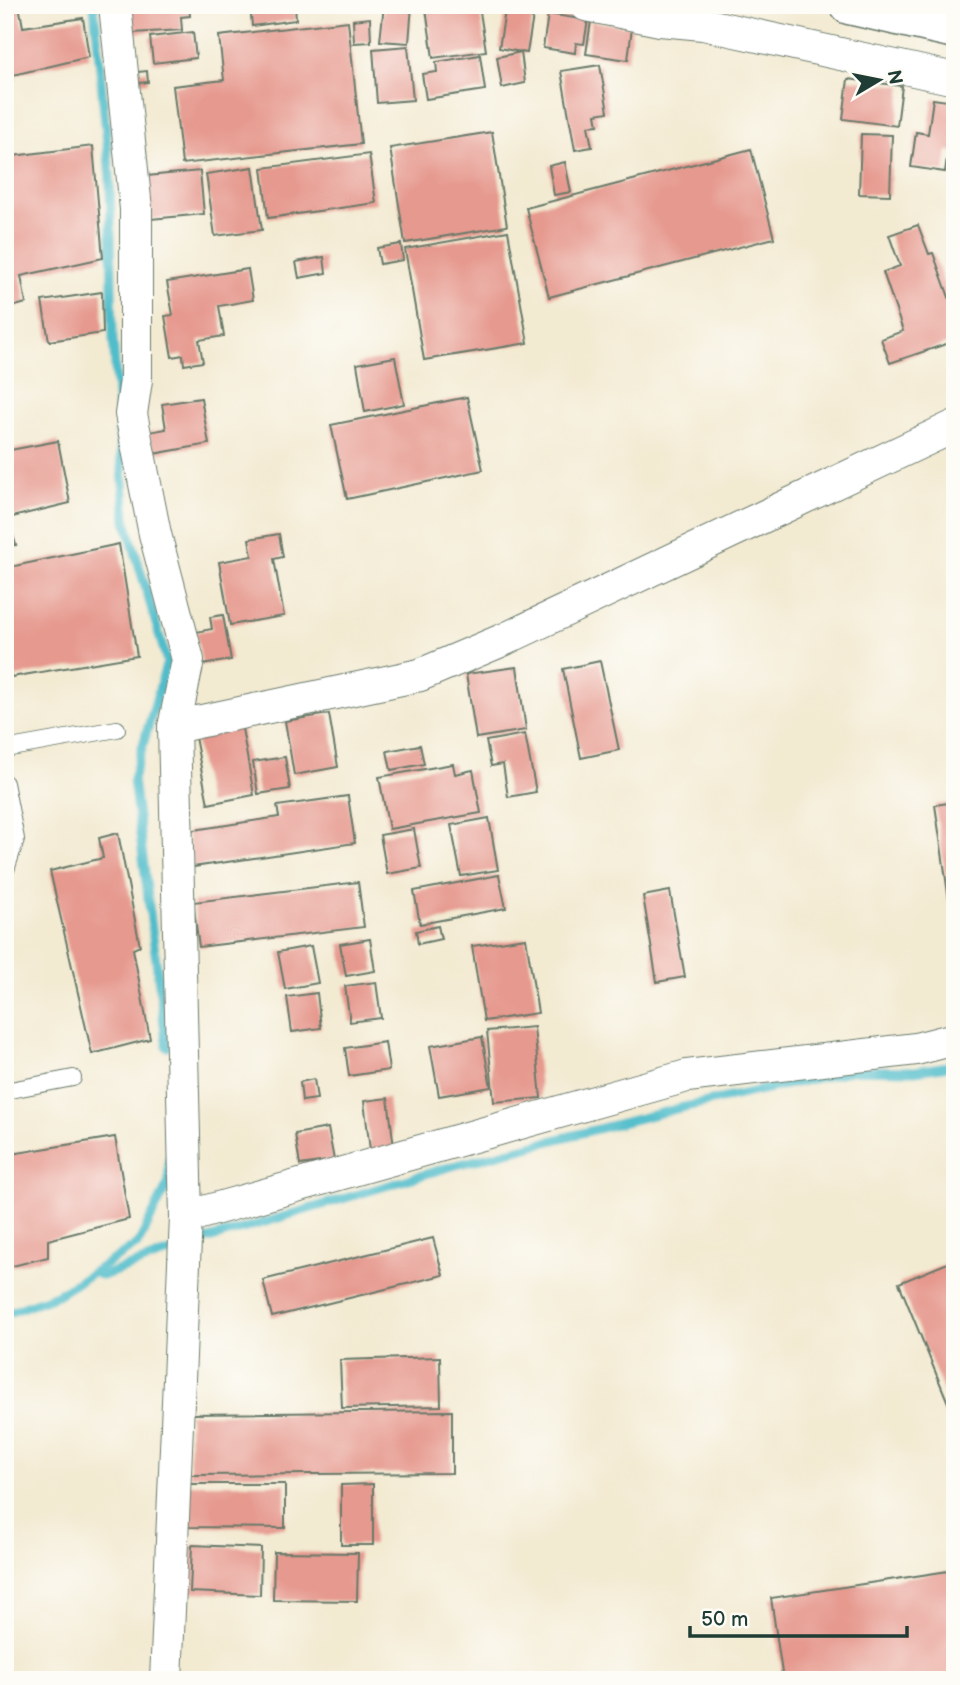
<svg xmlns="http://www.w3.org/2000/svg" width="960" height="1685" viewBox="0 0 960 1685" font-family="'Balsamiq Sans',sans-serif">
  <rect width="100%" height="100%" fill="#fdfcf7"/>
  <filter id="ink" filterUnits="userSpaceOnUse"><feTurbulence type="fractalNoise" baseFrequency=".0143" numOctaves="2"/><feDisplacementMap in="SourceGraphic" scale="14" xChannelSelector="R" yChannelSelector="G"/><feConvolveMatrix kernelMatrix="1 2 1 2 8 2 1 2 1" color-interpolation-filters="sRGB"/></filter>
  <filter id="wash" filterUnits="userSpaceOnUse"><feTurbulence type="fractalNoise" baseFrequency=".00686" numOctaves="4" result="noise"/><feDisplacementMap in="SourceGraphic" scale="28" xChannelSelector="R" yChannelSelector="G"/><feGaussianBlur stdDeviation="1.57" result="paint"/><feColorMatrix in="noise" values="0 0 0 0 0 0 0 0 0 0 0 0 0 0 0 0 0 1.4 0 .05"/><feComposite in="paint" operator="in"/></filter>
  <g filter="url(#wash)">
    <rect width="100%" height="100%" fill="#f3ead2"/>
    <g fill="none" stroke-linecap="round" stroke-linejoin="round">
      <!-- stream -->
      <g stroke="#51bdcb" stroke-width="9">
        <path d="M94,5L110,176L113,338L118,409"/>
        <path d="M119,430L126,521L167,662L133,779L167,1047"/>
        <path d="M192,1244L456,1165L680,1108L853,1070L915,1071L955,1065"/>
        <path d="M93,1272L102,1276L179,1249"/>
        <path d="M5,1314L57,1295L138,1244L169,1182V1159"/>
        <path d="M5,1679L6,1680"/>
      </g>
    </g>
    <g id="blocks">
      <!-- building -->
      <g fill="#e6998e">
        <path d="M5,5H19L23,27L83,18L89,57L13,75L11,91L5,92Z"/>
        <path d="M131,5H189L190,16L181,17L182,30L133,33Z"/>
        <path d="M250,5H295L296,20L252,26Z"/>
        <path d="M384,5H412L409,43L380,41Z"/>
        <path d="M451,5H479L486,51L433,58L426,9Z"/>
        <path d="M506,5L534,10L527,53L499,48Z"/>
        <path d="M548,14L588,20L584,44L576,43L575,53L543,48Z"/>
        <path d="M370,18L371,42L354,43L353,20Z"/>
        <path d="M348,21L361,144L182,164L173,86L224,80L219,36Z"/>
        <path d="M591,21L632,27L628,60L586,54Z"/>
        <path d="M193,32L196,58L153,63L150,37Z"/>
        <path d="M408,46L413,100L377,103L373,49Z"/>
        <path d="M521,52L525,83L502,88L497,57Z"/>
        <path d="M480,55L485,90L426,99L422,74L437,72L436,62Z"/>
        <path d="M600,65L608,112L596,114L598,125L588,126L592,147L575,150L561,71Z"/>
        <path d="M147,71L148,82L129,84L128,73Z"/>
        <path d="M848,79L902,86L897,126L843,119Z"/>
        <path d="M933,99L955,102V152L948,151L945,172L911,167L916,132L928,134Z"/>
        <path d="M492,132L507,226L405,243L390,148Z"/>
        <path d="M861,134L892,135L890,195L859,194Z"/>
        <path d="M93,146L103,258L21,276L26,303L5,309V157Z"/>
        <path d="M751,149L774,238L549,297L526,208Z"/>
        <path d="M369,154L376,203L268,218L262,168Z"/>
        <path d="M565,162L571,192L554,195L549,166Z"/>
        <path d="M253,167L262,230L215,236L206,174Z"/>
        <path d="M200,171L204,214L151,219L147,176Z"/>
        <path d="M918,225L929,254L933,253L955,314V341L890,363L881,339L903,331L883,272L900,266L889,235Z"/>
        <path d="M508,231L528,343L424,360L405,249Z"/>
        <path d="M401,244L403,260L380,264L377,248Z"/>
        <path d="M324,257L326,273L299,278L296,262Z"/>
        <path d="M248,269L253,300L219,306L224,336L199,340L203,362L184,365L183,355L172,357L165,316L173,315L167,282Z"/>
        <path d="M102,292L103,333L49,341L42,301Z"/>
        <path d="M395,357L404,404L365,412L357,364Z"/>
        <path d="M467,397L483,470L347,499L331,425Z"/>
        <path d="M201,398L209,444L153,454L149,432L166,429L162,404Z"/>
        <path d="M58,441L70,503L8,518L16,545L5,546V451Z"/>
        <path d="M279,534L283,557L274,559L284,616L230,625L219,562L252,556L249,539Z"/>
        <path d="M119,544L137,656L11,677L5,644V568Z"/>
        <path d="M223,615L231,660L202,665L196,632L212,629L210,617Z"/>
        <path d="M600,661L619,750L581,758L563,669Z"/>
        <path d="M517,667L526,730L476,738L466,674Z"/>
        <path d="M329,714L338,767L294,775L285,721Z"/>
        <path d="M241,723L254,795L208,804L194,732Z"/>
        <path d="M525,734L536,792L508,797L503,764L491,766L486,741Z"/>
        <path d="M420,745L424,764L391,770L387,751Z"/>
        <path d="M285,757L290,789L258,794L253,762Z"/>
        <path d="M453,764L455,774L473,770L481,813L389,829L379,777Z"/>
        <path d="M348,796L355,843L193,867L187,831L279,817L277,806Z"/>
        <path d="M955,802V927H953L935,805Z"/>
        <path d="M489,818L498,870L461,876L451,825Z"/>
        <path d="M414,829L421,868L387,874L380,835Z"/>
        <path d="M118,833L140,946L133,949L150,1039L92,1054L50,871L103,858L99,838Z"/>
        <path d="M499,875L506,908L420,924L414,891Z"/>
        <path d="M358,882L364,927L199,947L193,902Z"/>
        <path d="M670,891L685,977L657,982L643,896Z"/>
        <path d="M438,926L441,939L418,944L416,931Z"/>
        <path d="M526,938L538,1013L484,1021L472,946Z"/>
        <path d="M370,939L375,971L346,976L340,944Z"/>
        <path d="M311,946L318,983L285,989L278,952Z"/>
        <path d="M376,982L381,1018L350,1022L345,986Z"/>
        <path d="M317,993L321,1028L292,1032L287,997Z"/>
        <path d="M534,1027L541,1098L494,1102L487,1031Z"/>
        <path d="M482,1037L491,1087L439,1096L430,1046Z"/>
        <path d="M385,1042L389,1070L349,1076L345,1048Z"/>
        <path d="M314,1079L317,1099L302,1101L300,1082Z"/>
        <path d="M388,1098L394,1148L370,1150L364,1101Z"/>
        <path d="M328,1128L334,1160L300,1165L295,1134Z"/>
        <path d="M115,1137L129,1219L48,1240V1257L5,1268V1155Z"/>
        <path d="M433,1238L443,1275L272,1317L263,1280Z"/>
        <path d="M955,1260V1420L899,1283Z"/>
        <path d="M440,1357L441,1406L342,1408L340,1360Z"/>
        <path d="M452,1411V1473L190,1475L189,1414Z"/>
        <path d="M188,1484H285V1528L188,1527Z"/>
        <path d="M373,1484V1545H341V1485Z"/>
        <path d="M192,1545L261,1548L260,1595L190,1592Z"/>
        <path d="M274,1552L358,1553L357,1601L273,1600Z"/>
        <path d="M955,1570V1680H783L771,1598Z"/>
      </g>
    </g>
  </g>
  <g filter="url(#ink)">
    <use href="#blocks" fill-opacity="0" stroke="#697a6b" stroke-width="2"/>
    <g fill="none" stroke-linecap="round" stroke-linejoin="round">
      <defs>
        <g id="service">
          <path d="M5,749L117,729"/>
          <path d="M5,783L16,839L5,873"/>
          <path d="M5,1091L73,1078"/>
        </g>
        <g id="minor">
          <path d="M115,5L136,209V380L131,414L155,534L188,660L174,727L186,1217L166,1680"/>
          <path d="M586,5L660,20L703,24L955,79"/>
          <path d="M174,727L420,675L505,639L955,426"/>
          <path d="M186,1217L687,1076L916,1049L955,1039"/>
        </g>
        <path id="primary" d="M849,5L955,29"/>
      </defs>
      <!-- service casing -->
      <use href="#service" stroke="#697a6b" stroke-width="18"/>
      <!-- minor casing -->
      <use href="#minor" stroke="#697a6b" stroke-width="34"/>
      <!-- primary casing -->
      <use href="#primary" stroke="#697a6b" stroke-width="41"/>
      <!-- service -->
      <use href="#service" stroke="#fff" stroke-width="16"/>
      <!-- minor -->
      <use href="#minor" stroke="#fff" stroke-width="32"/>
      <!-- primary -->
      <use href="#primary" stroke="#fff" stroke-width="38"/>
    </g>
  </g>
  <!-- margin -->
  <rect width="960" height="1685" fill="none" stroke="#fdfcf7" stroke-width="28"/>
  <!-- north arrow -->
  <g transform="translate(879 80) rotate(80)" stroke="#fdfcf7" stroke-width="5" paint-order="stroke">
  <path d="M0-5L12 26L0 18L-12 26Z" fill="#1f3d34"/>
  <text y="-10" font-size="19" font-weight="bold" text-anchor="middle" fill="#1f3d34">N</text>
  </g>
  <!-- scale -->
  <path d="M690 1626v10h217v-10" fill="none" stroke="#1f3d34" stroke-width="3.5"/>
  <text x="701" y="1626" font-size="21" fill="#1f3d34" stroke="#fdfcf7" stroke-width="5" paint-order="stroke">50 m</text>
</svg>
